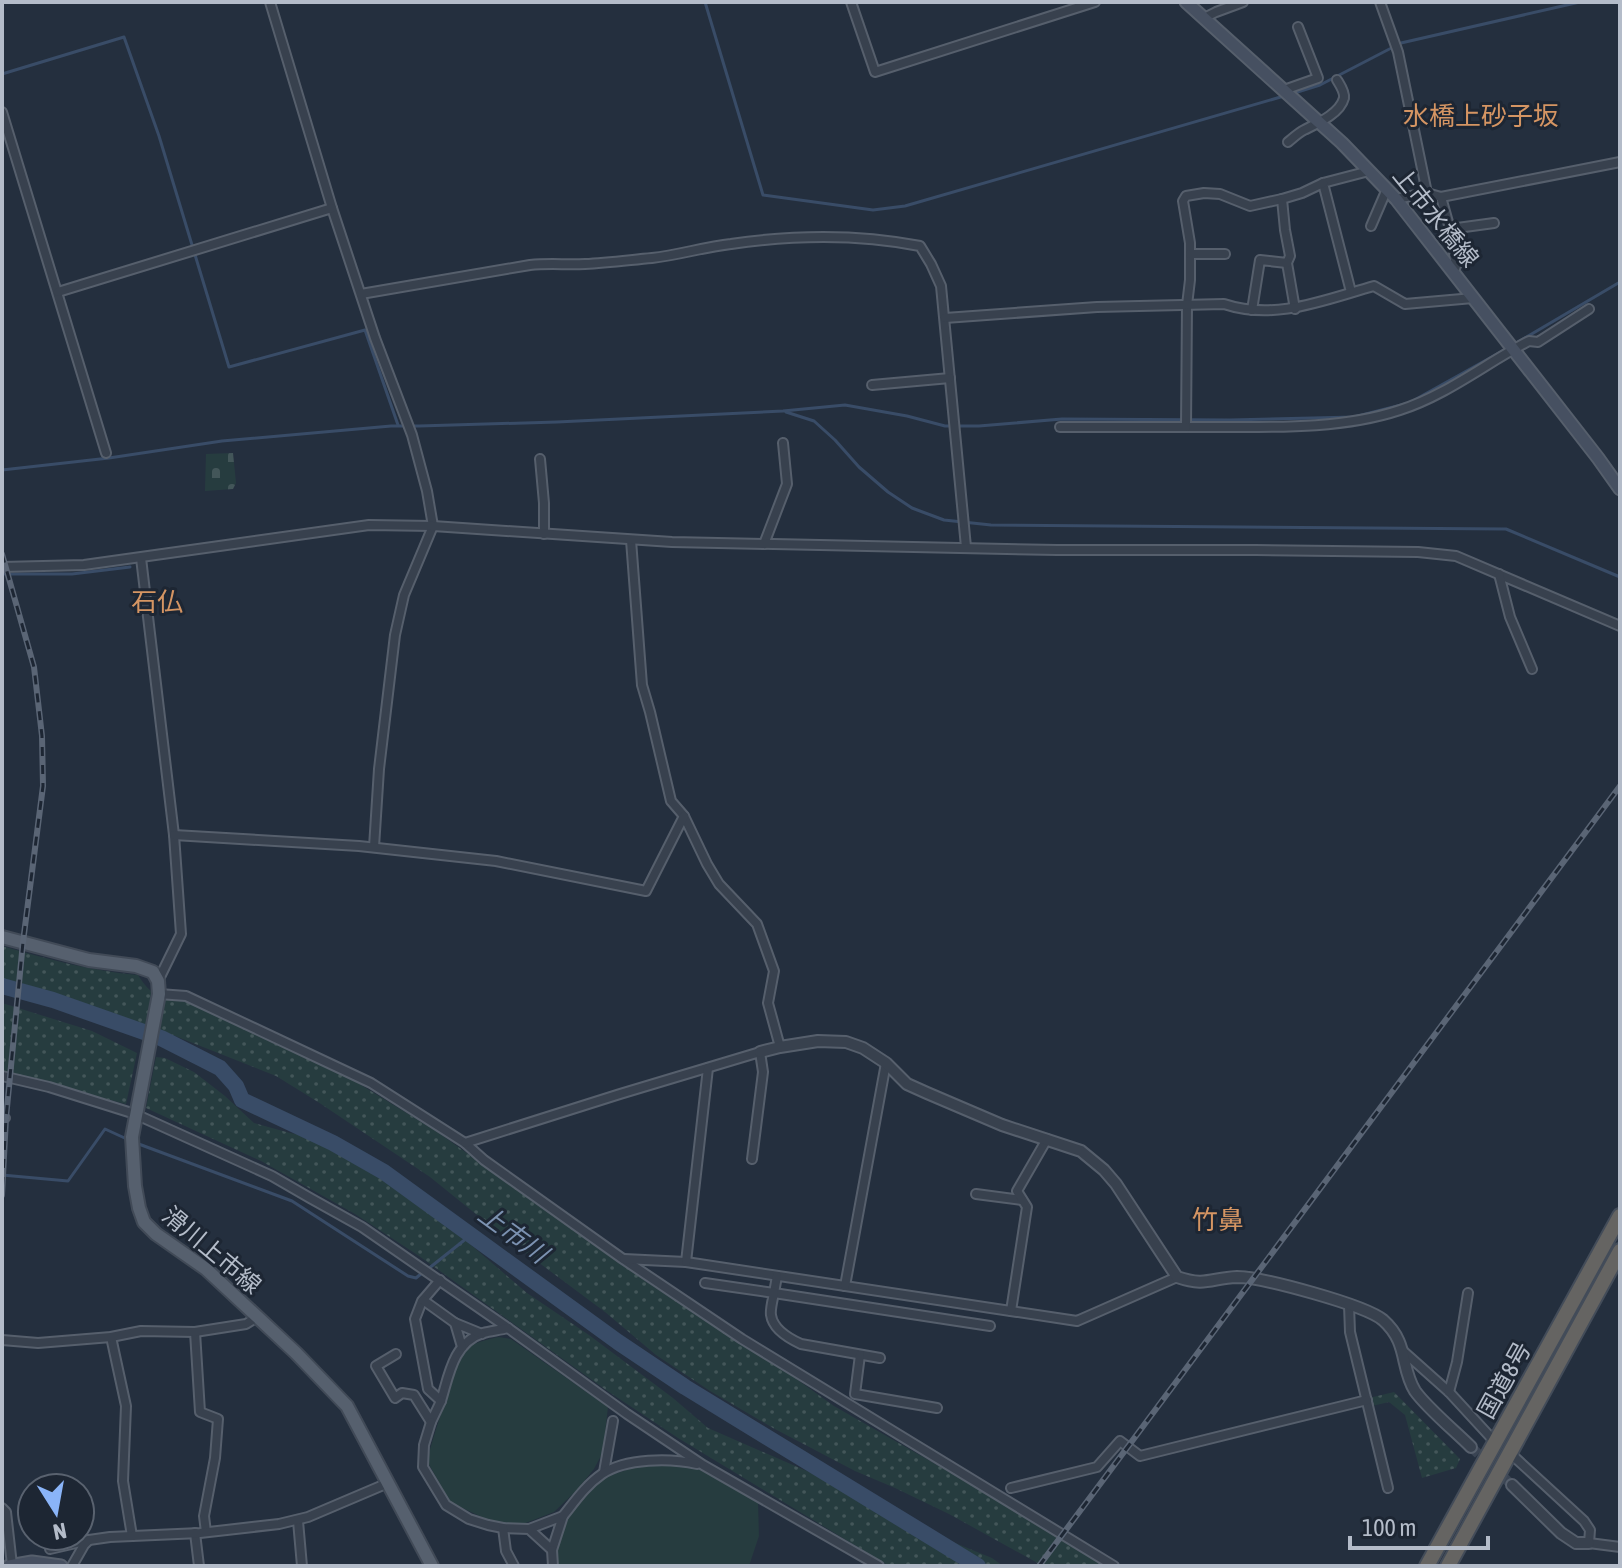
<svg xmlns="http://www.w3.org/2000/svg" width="1622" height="1568" viewBox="0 0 1622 1568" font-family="'Asap Condensed','Noto Sans JP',sans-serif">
  <defs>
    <pattern id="grass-dots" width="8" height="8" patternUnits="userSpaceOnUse" patternTransform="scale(2)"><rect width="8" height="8" fill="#263c3f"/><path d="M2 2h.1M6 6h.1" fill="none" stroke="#435659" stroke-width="1.8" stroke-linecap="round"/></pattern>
    <pattern id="cemetery-stones" width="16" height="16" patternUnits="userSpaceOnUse" patternTransform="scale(2)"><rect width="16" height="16" fill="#263c3f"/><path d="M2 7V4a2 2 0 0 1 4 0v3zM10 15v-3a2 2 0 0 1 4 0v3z" fill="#435659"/></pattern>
  </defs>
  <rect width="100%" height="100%" fill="#242f3e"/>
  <!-- grass -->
  <g fill="url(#grass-dots)">
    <path d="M2,946C47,959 91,971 138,975C153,999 164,1000 191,1002L348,1077L436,1131L654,1287L774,1363L834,1406L1014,1509L1106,1566H1043L949,1514L895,1488L855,1471L773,1428L710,1391L656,1355L605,1312L503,1236L430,1177L318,1102L276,1076L160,1030L2,983Z"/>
    <path d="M2,1003L92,1031L137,1053L126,1104L2,1073Z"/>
    <path d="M156,1057L165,1058L194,1072L225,1096L254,1123L290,1133L346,1144L416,1202L450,1227L527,1293L589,1335L673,1398L708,1428L809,1472L884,1514L992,1558L1003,1566H889L678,1438L606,1390L419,1256L355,1214L261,1161L146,1108Z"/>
    <path d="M1394,1392L1460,1459L1456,1468L1422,1478L1405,1415L1389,1402L1372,1406L1369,1398Z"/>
  </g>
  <!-- cemetery -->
  <path fill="url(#cemetery-stones)" d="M233,453L236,483L233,489L205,491L206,454Z"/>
  <!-- garden -->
  <g fill="#263c3f">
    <path d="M499,1337L511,1339L608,1407L603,1452L594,1469L576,1491L554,1512L523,1524L492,1522L450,1502L427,1461C432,1440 439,1420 446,1399C451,1385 452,1363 464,1351C472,1343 488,1339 499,1337Z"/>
    <path d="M671,1463L703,1470L758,1500L759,1536L749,1566H557V1548L566,1519L603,1478L635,1467Z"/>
  </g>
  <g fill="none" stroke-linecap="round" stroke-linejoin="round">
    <!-- stream -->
    <g stroke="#394c67" stroke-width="3">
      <path d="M705,2L763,195L873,210L905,206L1284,96"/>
      <path d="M2,74L124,37L159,136L229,367L365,330L398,425"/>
      <path d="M1291,94L1320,85L1401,43L1580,2"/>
      <path d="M1513,345L1620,282"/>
      <path d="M786,412L814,421L835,440L859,467L888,492L912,508L944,520L991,525L1506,529L1620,577"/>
      <path d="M2,470L109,458L222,441L391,426H419L557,422L783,411L845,405L907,416L945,426H979L1062,419L1230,420L1354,417L1409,403L1506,349"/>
      <path d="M2,574H72L130,567"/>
      <path d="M136,1143L292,1201L408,1276L416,1278L422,1273"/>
      <path d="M2,1175L68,1181L105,1129L129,1140"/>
      <path d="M428,1269L472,1234"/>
    </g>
    <!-- river -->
    <path stroke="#394c67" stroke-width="16" d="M2,986L53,1000L161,1038L220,1068L236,1086L242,1100L333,1143L384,1172L618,1342L685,1387L978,1566"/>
    <!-- tertiary-tunnel -->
    <path stroke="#3a4453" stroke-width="10" stroke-dasharray="10 5" stroke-linecap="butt" d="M1471,1447L1512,1485"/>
    <defs>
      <path id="pedestrian" d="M2,1118H6"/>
      <g id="minor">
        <path d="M270,2L332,208L375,338L412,435L427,491L433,526L404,595L395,635L379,769L374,847"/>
        <path d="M851,2L875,72L1095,2"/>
        <path d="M1380,2L1398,52L1427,193L1396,199"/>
        <path d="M1204,18L1216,12L1243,2"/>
        <path d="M1284,90L1318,78L1298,27"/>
        <path d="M2,112L106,453"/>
        <path d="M1288,142C1293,138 1298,133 1304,130C1316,124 1340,114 1344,98C1345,92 1340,85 1337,80"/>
        <path d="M1427,193L1441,197L1450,229"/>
        <path d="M1441,197L1620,162"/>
        <path d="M1282,199L1250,206L1220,194L1204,193L1186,196L1183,201L1190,243V280L1187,305L1186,427C1255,426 1334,432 1400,410C1447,395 1486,363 1529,341L1538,342L1589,309"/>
        <path d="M1371,226L1387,189"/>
        <path d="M1190,254H1225"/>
        <path d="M1453,273L1456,266L1450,229L1494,223"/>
        <path d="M58,292L332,208"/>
        <path d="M1351,292L1323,183L1369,171"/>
        <path d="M361,294L530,265C549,263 567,265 585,264C607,263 630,260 652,258C679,255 704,247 731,244C792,235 859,234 920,246L931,264L941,286L966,547"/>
        <path d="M1295,309L1287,263L1290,256L1285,230L1282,199L1302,193L1323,183"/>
        <path d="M1252,310L1260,260L1287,263"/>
        <path d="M945,318L1097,307L1224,304C1275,321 1324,300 1374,286L1405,304L1473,298"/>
        <path d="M872,385L950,378"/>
        <path d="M1060,427H1186"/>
        <path d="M540,459L544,503V534"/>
        <path d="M631,540L642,685L650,712L671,801L684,816L707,864L719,884L757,924L774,971L768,1003L780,1047"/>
        <path d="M764,544L787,484L783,443"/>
        <path d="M141,558L174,835L181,934L158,981"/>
        <path d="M2,567L84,565L369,525L433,526L672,542L1057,550H1256L1418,552L1456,556L1620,626"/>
        <path d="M1499,574L1510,617L1532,669"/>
        <path d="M174,835L359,846L496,861L646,891L684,816"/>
        <path d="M159,994L186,996L371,1083L465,1143L484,1160L623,1259L742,1339L1114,1566"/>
        <path d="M2,1076L49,1087L135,1114L272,1176L310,1198L362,1227L508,1328L627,1414L703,1465L879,1566"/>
        <path d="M465,1143L620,1094L760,1052L763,1072L752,1159"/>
        <path d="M976,1194L1022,1200"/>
        <path d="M624,1259L686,1262L1077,1321L1177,1277"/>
        <path d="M686,1262L708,1068"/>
        <path d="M777,1276L774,1293L990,1326"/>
        <path d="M440,1280L422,1301L415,1319L428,1389L441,1401C449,1375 453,1343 483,1333C491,1331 500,1330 508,1328"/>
        <path d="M705,1283L774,1293C773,1299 770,1309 771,1315C773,1329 790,1339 801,1344L880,1358"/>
        <path d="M845,1286L886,1063"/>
        <path d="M423,1300L455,1323"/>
        <path d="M1349,1305L1350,1332L1388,1488"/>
        <path d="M1011,1311L1027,1207L1017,1191L1047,1139"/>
        <path d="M195,1332L200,1412L218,1419L215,1458L204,1516L206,1532"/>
        <path d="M111,1337L126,1406L123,1481L132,1536"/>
        <path d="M2,1340L38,1343L111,1337L141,1331L195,1332L246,1324L257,1317"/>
        <path d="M462,1347L455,1323L482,1334"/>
        <path d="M1403,1351L1449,1392L1495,1442"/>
        <path d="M396,1354L376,1366L395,1398L402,1393L414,1395L431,1422L441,1401"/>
        <path d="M860,1355L855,1394L937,1408"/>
        <path d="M1449,1392L1457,1362L1468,1293"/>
        <path d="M431,1422L424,1445L423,1467L446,1505L469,1519L488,1525L503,1528L529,1529L552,1550L563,1516L529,1529"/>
        <path d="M1510,1453L1584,1521L1590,1530L1589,1543L1620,1547"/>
        <path d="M604,1472L613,1421"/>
        <path d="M1011,1488L1097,1467L1120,1441L1140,1456L1367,1400"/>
        <path d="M2,1508L6,1512L12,1565"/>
        <path d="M563,1516C575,1501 586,1485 602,1474C626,1458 670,1458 697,1464"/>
        <path d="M298,1521L302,1566"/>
        <path d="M503,1528L506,1551L514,1566"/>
        <path d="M195,1533L199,1566"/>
        <path d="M50,1549L89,1540"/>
        <path d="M552,1550L553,1566"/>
        <path d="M72,1566L84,1545L89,1540L110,1537L200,1533L279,1524L308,1517L388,1483"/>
      </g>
      <g id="tertiary">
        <path d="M760,1052L780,1047L818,1041L846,1042L863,1048L886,1063L907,1084L927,1093L1002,1125L1081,1151L1104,1170L1116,1184L1177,1277C1206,1287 1211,1278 1237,1277C1262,1277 1365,1305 1383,1320C1409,1343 1400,1367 1415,1391C1427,1408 1456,1432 1471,1447"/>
        <path d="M1512,1485L1561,1533L1576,1543H1589"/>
      </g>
      <g id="secondary">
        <path d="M1186,2L1342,143L1396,199L1598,458L1620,489"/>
        <path d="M9,1566L32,1562L61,1566"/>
      </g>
      <path id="primary" d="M2,937L89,960L136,966L153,972L158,981L159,994L132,1137L135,1186L139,1208L144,1222L156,1234L206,1269L296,1353L347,1406L432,1566"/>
      <g id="trunk">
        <path d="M1427,1566L1620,1216"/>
        <path d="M1448,1566L1620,1251"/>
      </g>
    </defs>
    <!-- pedestrian casing -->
    <use href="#pedestrian" stroke="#565f6c" stroke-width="10"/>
    <!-- minor casing -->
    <use href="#minor" stroke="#565f6c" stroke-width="12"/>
    <!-- tertiary casing -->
    <use href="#tertiary" stroke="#565f6c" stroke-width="14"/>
    <!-- secondary casing -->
    <use href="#secondary" stroke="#565f6c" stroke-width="15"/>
    <!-- primary casing -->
    <use href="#primary" stroke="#414a57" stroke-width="16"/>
    <!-- trunk casing -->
    <use href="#trunk" stroke="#434c59" stroke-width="18"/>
    <!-- pedestrian -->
    <use href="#pedestrian" stroke="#38414e" stroke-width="6"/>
    <!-- minor -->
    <use href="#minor" stroke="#38414e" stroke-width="8"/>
    <!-- tertiary -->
    <use href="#tertiary" stroke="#38414e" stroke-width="10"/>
    <!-- secondary -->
    <use href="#secondary" stroke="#465061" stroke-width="11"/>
    <!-- primary -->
    <use href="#primary" stroke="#56606e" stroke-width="12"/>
    <!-- trunk -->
    <use href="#trunk" stroke="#656462" stroke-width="14"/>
    <defs>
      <g id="rail">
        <path d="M2,554L34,667L42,736L43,786L23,942L6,1118L2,1195"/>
        <path d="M1039,1566L1620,786"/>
      </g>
    </defs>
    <!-- rail casing -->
    <use href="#rail" stroke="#5a6575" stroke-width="6"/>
    <!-- rail -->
    <use href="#rail" stroke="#1d2633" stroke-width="3" stroke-dasharray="9" stroke-linecap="butt"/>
  </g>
  <g text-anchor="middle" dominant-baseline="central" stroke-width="6" stroke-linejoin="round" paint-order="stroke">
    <!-- street labels -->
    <g font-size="24" fill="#b4bcc9" stroke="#1d2633">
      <text transform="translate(1436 217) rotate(51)">上市水橋線</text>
      <text transform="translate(212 1250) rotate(40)">滑川上市線</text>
      <text transform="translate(1504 1380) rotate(-61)">国道8号</text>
    </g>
    <!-- neighbourhood labels -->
    <g font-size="26" fill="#d59563" stroke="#1d2633">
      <text x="1481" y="116">水橋上砂子坂</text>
      <text x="157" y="602">石仏</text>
      <text x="1218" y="1220">竹鼻</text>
    </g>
    <!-- water labels -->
    <g font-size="26" font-style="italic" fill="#7c92b1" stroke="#1d2633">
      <text transform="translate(513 1234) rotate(36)">上市川</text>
    </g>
  </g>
  <!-- border -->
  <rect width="1622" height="1568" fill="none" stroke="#b4bcc9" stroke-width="8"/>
  <!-- north arrow -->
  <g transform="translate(56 1512) rotate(169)"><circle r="38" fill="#1d2633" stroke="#59626f" stroke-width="2"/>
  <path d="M0-6L14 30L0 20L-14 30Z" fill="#8ab4f8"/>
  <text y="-12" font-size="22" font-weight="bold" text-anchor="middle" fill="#b4bcc9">N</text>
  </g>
  <!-- scale -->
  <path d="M1350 1536v12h138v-12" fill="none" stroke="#b4bcc9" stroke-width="4"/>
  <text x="1362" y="1536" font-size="24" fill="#b4bcc9" stroke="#1d2633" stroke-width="6" paint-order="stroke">100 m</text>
</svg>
